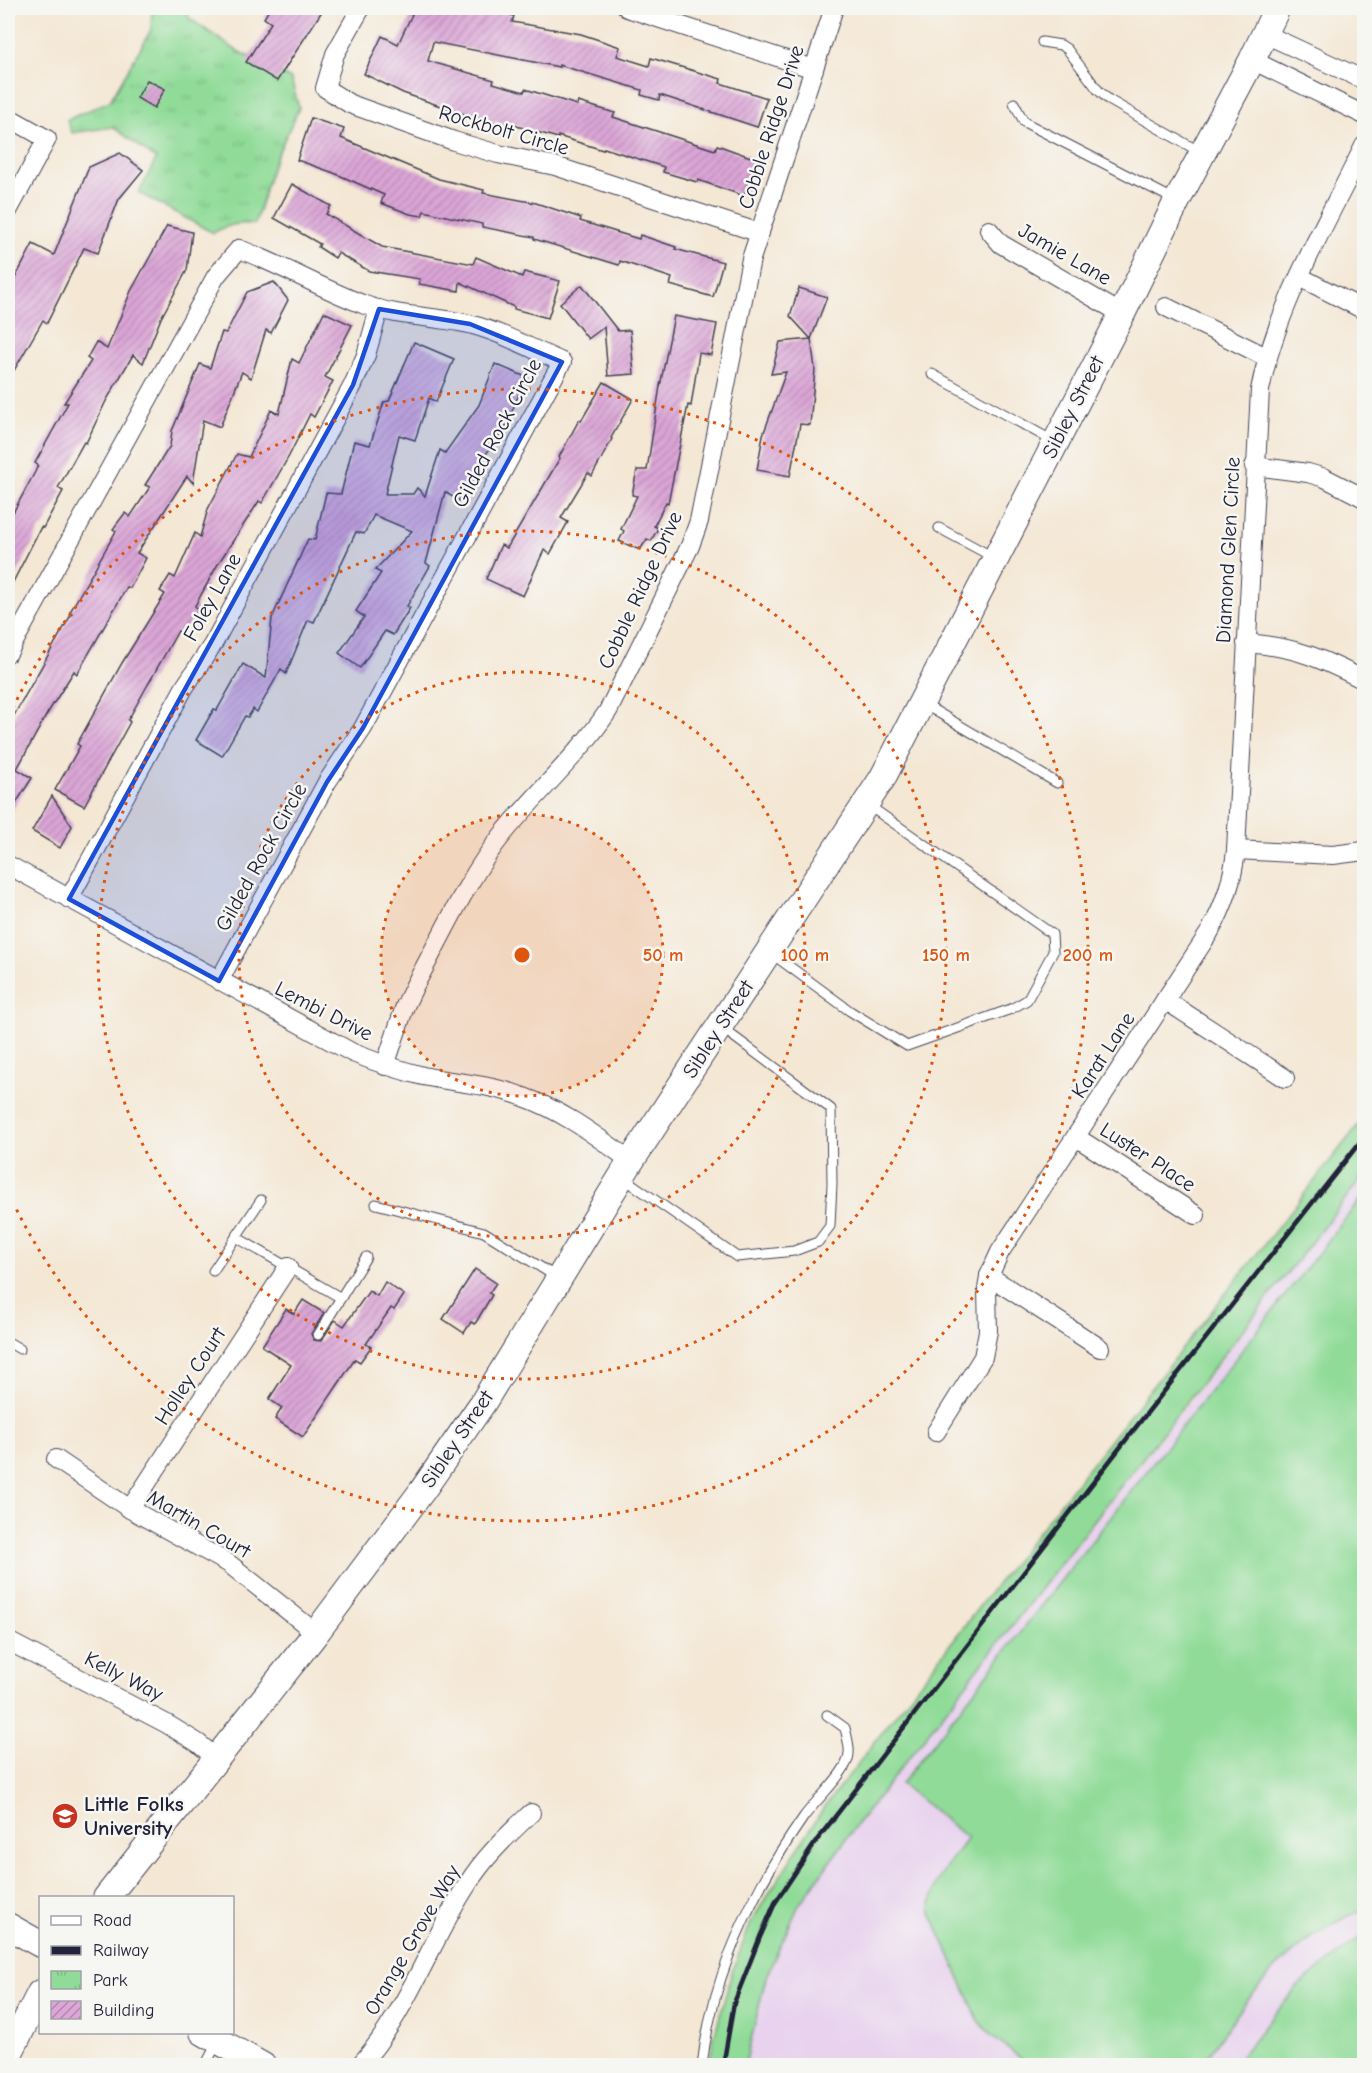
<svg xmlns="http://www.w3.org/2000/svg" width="1372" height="2073" viewBox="0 0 1372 2073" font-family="'Comic Neue',sans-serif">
<defs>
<pattern id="park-tufts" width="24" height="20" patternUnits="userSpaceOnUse" patternTransform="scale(1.5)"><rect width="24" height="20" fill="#8fdb97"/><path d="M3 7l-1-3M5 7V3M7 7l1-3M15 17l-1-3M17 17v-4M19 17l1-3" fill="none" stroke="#7bbc83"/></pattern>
<pattern id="building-hatch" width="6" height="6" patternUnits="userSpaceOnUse" patternTransform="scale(1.5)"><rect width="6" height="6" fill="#dca6d7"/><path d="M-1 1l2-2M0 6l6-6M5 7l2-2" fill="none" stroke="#b287b0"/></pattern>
</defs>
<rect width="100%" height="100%" fill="#f6f6f2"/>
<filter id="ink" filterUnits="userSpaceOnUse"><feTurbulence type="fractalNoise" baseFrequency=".0167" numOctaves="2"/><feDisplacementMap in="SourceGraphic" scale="12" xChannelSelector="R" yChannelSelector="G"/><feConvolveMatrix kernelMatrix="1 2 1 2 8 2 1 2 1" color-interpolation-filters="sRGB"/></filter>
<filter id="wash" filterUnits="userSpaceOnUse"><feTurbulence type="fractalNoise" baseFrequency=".008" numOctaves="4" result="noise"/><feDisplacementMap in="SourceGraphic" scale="24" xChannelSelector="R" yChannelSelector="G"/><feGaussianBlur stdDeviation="1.35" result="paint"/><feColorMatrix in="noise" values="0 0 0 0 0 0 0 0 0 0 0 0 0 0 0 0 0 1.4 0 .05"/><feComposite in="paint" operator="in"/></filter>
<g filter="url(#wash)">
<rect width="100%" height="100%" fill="#f4e7d4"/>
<path fill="#e8d2ee" d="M1364,1175V2065L745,2066L766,1977L799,1905L857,1824L1189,1402Z"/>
<g fill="#8fdb97" stroke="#587e69" stroke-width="1.5">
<path d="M1364,1118V1175L857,1824L799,1905L766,1977L745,2065H709L714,2037L732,1972L752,1920L823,1809L992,1590Z"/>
<path d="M1364,1195V1909C1284,1942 1249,1996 1202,2065H1030L991,2036L978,2019L931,1913C930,1881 951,1862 967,1838L901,1784Z"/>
<path d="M1364,1934V2065H1233L1298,1986Z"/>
</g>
<path fill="url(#park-tufts)" stroke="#587e69" stroke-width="1.5" d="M152,8H185L189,18L236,50L291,79L299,108L273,164L255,224C238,222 228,225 213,233L139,193L156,159L113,127L72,133L67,120L110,101L151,30Z"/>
<g id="blocks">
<g fill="url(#building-hatch)">
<path d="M270,8H324L277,81L246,62L271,23L264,18Z"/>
<path d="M415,8H488L514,16L512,22L581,34L620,47L617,56L649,66L651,58L721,79L720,83L767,98L757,127L660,95L659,100L641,95L642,90L559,65V67L433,42L428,61L494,80L493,83L524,92L525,89L577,105L578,102L615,113L613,117L715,150L717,145L756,159L744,196L698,180L697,182L663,172L664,167L604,148L603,150L558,136V138L506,123V125L469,116L403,93L364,74L382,36L398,44Z"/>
<path d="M147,80L165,89L154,108L137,98Z"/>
<path d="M311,118L344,129L341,138L439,179L484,190L483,193L536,203L581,218L580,221L639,239L640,235L676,247L675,249L723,262L713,297L670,285L672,278L620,261L619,265L534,239V237L482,227V224L424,211L422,216L410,214L381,203L384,195L334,173L297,160Z"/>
<path d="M120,153L143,170L119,199L98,253L84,248L47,323L43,320L8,381V292L33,244L54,255L89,167Z"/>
<path d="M292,184L331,206L326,214L382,247L473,264L476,257L522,277L524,272L560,281L548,318L514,309V307L460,282L459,291L419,284L420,279L369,271L338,253L335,258L318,247L320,244L274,218Z"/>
<path d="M167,226L192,232L187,270L161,318L143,363L133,355L106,401L86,443L84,442L58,488L63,491L43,528L41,527L8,592V522L35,472L38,465L35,463L68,403H64L91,361L87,358L96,342L107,349L131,291Z"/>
<path d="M274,282L288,300L271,333L266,330L251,378L242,372L220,427L203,420L193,483L187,476L137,553L146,558L130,588L127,587L77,674L74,671L47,714L17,769L32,778L8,816V726L72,613L70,612L116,531L113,529L125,513L130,517L150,487L145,485L170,446L172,431L200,364L210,368L222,332L226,333L247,292Z"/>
<path d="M582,285L618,331L630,330L634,374L608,376L604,327L588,339L560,303Z"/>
<path d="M799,288L827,297L811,339L790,316Z"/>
<path d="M324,312L352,325L325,377L333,381L314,417L310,414L289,456L262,503L259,501L218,564L195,606L198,610L183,634L178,631L128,720L130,722L84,806L55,790L80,746L77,744L122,663L165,594L160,591L170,575L175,578L195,533L200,537L208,509L237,454L249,457L271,410L279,414L292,359L299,363Z"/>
<path d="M674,316L717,324L711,355L699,353L691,406L688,405L668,503L666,502L654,526L658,528L651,541L647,539L640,550L619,541L624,531L621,529L637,496L632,495L637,470H647L660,386Z"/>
<path d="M811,339L815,369L810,425L800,424L790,476L757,470L763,435L786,372L771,374L780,342Z"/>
<path d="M414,342L454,359L436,402L429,398L415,440L399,435L385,494H413L417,488L425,496L440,450L445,453L479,405L495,364L526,377L506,426L474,471L476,473L459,501L445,492L426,563L430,566L407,606L410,608L393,635L385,631L360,668L339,653L364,617L356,611L381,573L375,570L412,531L374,515L364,534L356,532L314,622L308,620L286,674L281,669L257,712L253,709L248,717L245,716L222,756L196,740L214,709L217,710L243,664L266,678L272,618L308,539L315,540L326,493L341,494L354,441L370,445L384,402L389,401Z"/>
<path d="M604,382L633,399L611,438L612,439L592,476L588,473L561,518L568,522L550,554L544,550L523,596L486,579L501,545L507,548L560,458L559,457L579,420L581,421Z"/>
<path d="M52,796L72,826L60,848L32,831Z"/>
<path d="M475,1269L496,1283L489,1293L492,1295L475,1324L471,1322L464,1333L443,1319Z"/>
<path d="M385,1282L404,1295L394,1310L391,1308L366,1344L371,1347L360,1362L355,1359L303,1437L275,1419L282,1408L269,1399L291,1365L262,1346L286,1309L294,1314L303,1300L324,1313L311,1334L314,1340L321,1341L335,1320L344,1326L369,1291L377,1296Z"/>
</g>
</g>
</g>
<g filter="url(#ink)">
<use href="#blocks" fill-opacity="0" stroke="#424052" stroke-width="1.5"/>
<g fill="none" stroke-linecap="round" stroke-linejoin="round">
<defs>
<g id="lane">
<path d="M1042,42L1061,45L1067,49L1098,90L1109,100L1200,152"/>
<path d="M1014,103L1024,122L1175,200"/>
<path d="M932,374L1053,441"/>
<path d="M939,528L993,557"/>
<path d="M922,703L1057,783"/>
<path d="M771,953L850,1011L907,1046L1011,1009L1027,1000L1053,952L1052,934L868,805"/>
<path d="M622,1177L737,1257L794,1251L818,1242L830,1226L832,1184L831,1109L722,1028"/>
<path d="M376,1204L484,1232L558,1278"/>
<path d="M236,1237L341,1298"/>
<path d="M213,1271L261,1200"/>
<path d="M318,1335L366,1257"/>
<path d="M8,1342L20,1349"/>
<path d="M205,2066L218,2041"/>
<path d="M702,2066C712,1976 752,1891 803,1818C814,1802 839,1780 846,1764C852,1753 848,1741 845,1728L827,1715"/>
</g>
<g id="street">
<path d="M361,8L335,54L325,88L350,104L454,141L498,154L555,166L760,233"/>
<path d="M627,8L814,69"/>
<path d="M1265,34L1364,80"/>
<path d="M1252,60L1364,115"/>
<path d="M8,117L47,139L8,211"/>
<path d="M989,230L1001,244L1122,314"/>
<path d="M1300,277L1364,310"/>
<path d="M1166,307L1266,357"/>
<path d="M1254,466L1308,473L1325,478L1364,498"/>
<path d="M1246,643C1297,647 1320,658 1364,680"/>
<path d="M8,653L216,276L239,249C282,265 322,289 365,305C398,317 434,316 469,324C501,332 532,349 562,362L363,728L327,782L219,981"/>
<path d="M1236,850L1333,855L1364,851"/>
<path d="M8,865L353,1053C376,1062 399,1070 423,1076C456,1083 489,1084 521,1096C562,1110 596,1136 631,1161"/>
<path d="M69,899L184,688L213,644L353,385L366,355L379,309"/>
<path d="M1165,1000L1285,1078"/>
<path d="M385,1066L405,1006L415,985C442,936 468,877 503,834C537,792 578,756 608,711L690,546L699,521L751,259L834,8"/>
<path d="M1076,1137L1196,1215"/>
<path d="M989,1276L1100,1348"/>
<path d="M936,1432L983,1357L988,1331L987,1290L989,1276L1000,1252L1209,933C1224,907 1233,881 1236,850L1260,390C1277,304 1326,225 1364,146"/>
<path d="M56,1459L130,1509L228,1563L316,1633"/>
<path d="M130,1509L288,1267"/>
<path d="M8,1641L167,1724L198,1743L216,1758"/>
<path d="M359,2066C407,2014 429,1943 467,1885C484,1857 508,1835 531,1813"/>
</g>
<g id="secondary">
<path d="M106,1898L316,1633L422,1491L484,1401L631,1161L882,779L1122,314L1177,201L1252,60L1277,8"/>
<path d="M8,1926L40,1944"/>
<path d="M203,2032L263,2066"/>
<path d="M8,2056L40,1993"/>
</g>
</defs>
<use href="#lane" stroke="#424052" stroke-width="11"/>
<use href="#street" stroke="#424052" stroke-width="20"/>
<use href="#secondary" stroke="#424052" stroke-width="28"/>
<use href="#lane" stroke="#fff" stroke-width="9"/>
<use href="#street" stroke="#fff" stroke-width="18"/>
<use href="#secondary" stroke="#fff" stroke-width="26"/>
<path stroke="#22223b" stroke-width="4.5" d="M723,2066L734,2003L760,1937L775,1903L817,1840L1129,1436L1364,1137"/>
</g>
</g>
<path fill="#1d4ed8" fill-opacity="0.2" stroke="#1d4ed8" stroke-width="4.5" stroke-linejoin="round" d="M379,309L470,324L562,362L363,728L327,782L219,981L69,899L353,385Z"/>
<circle cx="522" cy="955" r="141" fill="#de560e" fill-opacity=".12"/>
<g fill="none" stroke="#de560e" stroke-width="3" stroke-dasharray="3 6">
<circle cx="522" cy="955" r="141"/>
<circle cx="522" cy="955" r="283"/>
<circle cx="522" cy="955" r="424"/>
<path d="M9 716A566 566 0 1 1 9 1194"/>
</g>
<defs>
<symbol id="school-disc" viewBox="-11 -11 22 22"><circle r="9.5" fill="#c8321e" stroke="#f6f6f2"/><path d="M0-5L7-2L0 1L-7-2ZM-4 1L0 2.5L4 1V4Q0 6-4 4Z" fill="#fff"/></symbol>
</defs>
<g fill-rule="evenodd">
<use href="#school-disc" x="50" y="1801" width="30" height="30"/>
</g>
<g text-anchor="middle" stroke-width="5" stroke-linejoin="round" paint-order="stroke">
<g font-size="21" fill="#22223b" stroke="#f6f6f2">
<text transform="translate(771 127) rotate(-72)" y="7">Cobble Ridge Drive</text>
<text transform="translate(504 130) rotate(16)" y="7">Rockbolt Circle</text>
<text transform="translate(1065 254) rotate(30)" y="7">Jamie Lane</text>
<text transform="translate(1073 407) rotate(-63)" y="7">Sibley Street</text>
<text transform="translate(497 433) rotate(-62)" y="7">Gilded Rock Circle</text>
<text transform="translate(1228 550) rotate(-87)" y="7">Diamond Glen Circle</text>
<text transform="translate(640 590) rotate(-65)" y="7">Cobble Ridge Drive</text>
<text transform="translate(212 597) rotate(-61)" y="7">Foley Lane</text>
<text transform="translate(261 857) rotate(-61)" y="7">Gilded Rock Circle</text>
<text transform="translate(324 1011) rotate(27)" y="7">Lembi Drive</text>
<text transform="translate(718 1029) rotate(-57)" y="7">Sibley Street</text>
<text transform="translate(1103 1055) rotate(-57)" y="7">Karat Lane</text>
<text transform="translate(1148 1157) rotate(33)" y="7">Luster Place</text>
<text transform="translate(190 1376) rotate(-57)" y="7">Holley Court</text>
<text transform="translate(457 1439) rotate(-56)" y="7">Sibley Street</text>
<text transform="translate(199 1524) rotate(30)" y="7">Martin Court</text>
<text transform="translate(124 1676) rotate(27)" y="7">Kelly Way</text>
<text transform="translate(412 1940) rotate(-60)" y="7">Orange Grove Way</text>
</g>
<g font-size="21" font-weight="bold" fill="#22223b" stroke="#f6f6f2" text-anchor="start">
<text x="84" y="1811">Little Folks<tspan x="84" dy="24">University</tspan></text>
</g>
</g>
<circle cx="522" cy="955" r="9" fill="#de560e" stroke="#f6f6f2" stroke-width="3"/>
<g font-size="18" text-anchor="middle" font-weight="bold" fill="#de560e" stroke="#f6f6f2" stroke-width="5" stroke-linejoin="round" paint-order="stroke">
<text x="663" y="961">50 m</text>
<text x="805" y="961">100 m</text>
<text x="946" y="961">150 m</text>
<text x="1088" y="961">200 m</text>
</g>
<rect width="1372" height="2073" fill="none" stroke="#f6f6f2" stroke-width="30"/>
<rect x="39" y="1896" width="195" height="138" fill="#f6f6f2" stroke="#a1a1a9" stroke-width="1.5"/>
<rect x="51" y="1916" width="30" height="9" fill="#ffffff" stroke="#a1a1a9" stroke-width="1.5"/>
<text x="93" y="1926" font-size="18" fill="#22223b">Road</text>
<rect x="51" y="1946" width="30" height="9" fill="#22223b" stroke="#a1a1a9" stroke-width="1.5"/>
<text x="93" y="1956" font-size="18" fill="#22223b">Railway</text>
<rect x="51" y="1971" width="30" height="18" fill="url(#park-tufts)" stroke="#a1a1a9" stroke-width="1.5"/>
<text x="93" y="1986" font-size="18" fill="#22223b">Park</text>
<rect x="51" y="2001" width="30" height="18" fill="url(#building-hatch)" stroke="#a1a1a9" stroke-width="1.5"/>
<text x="93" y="2016" font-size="18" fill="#22223b">Building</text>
</svg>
